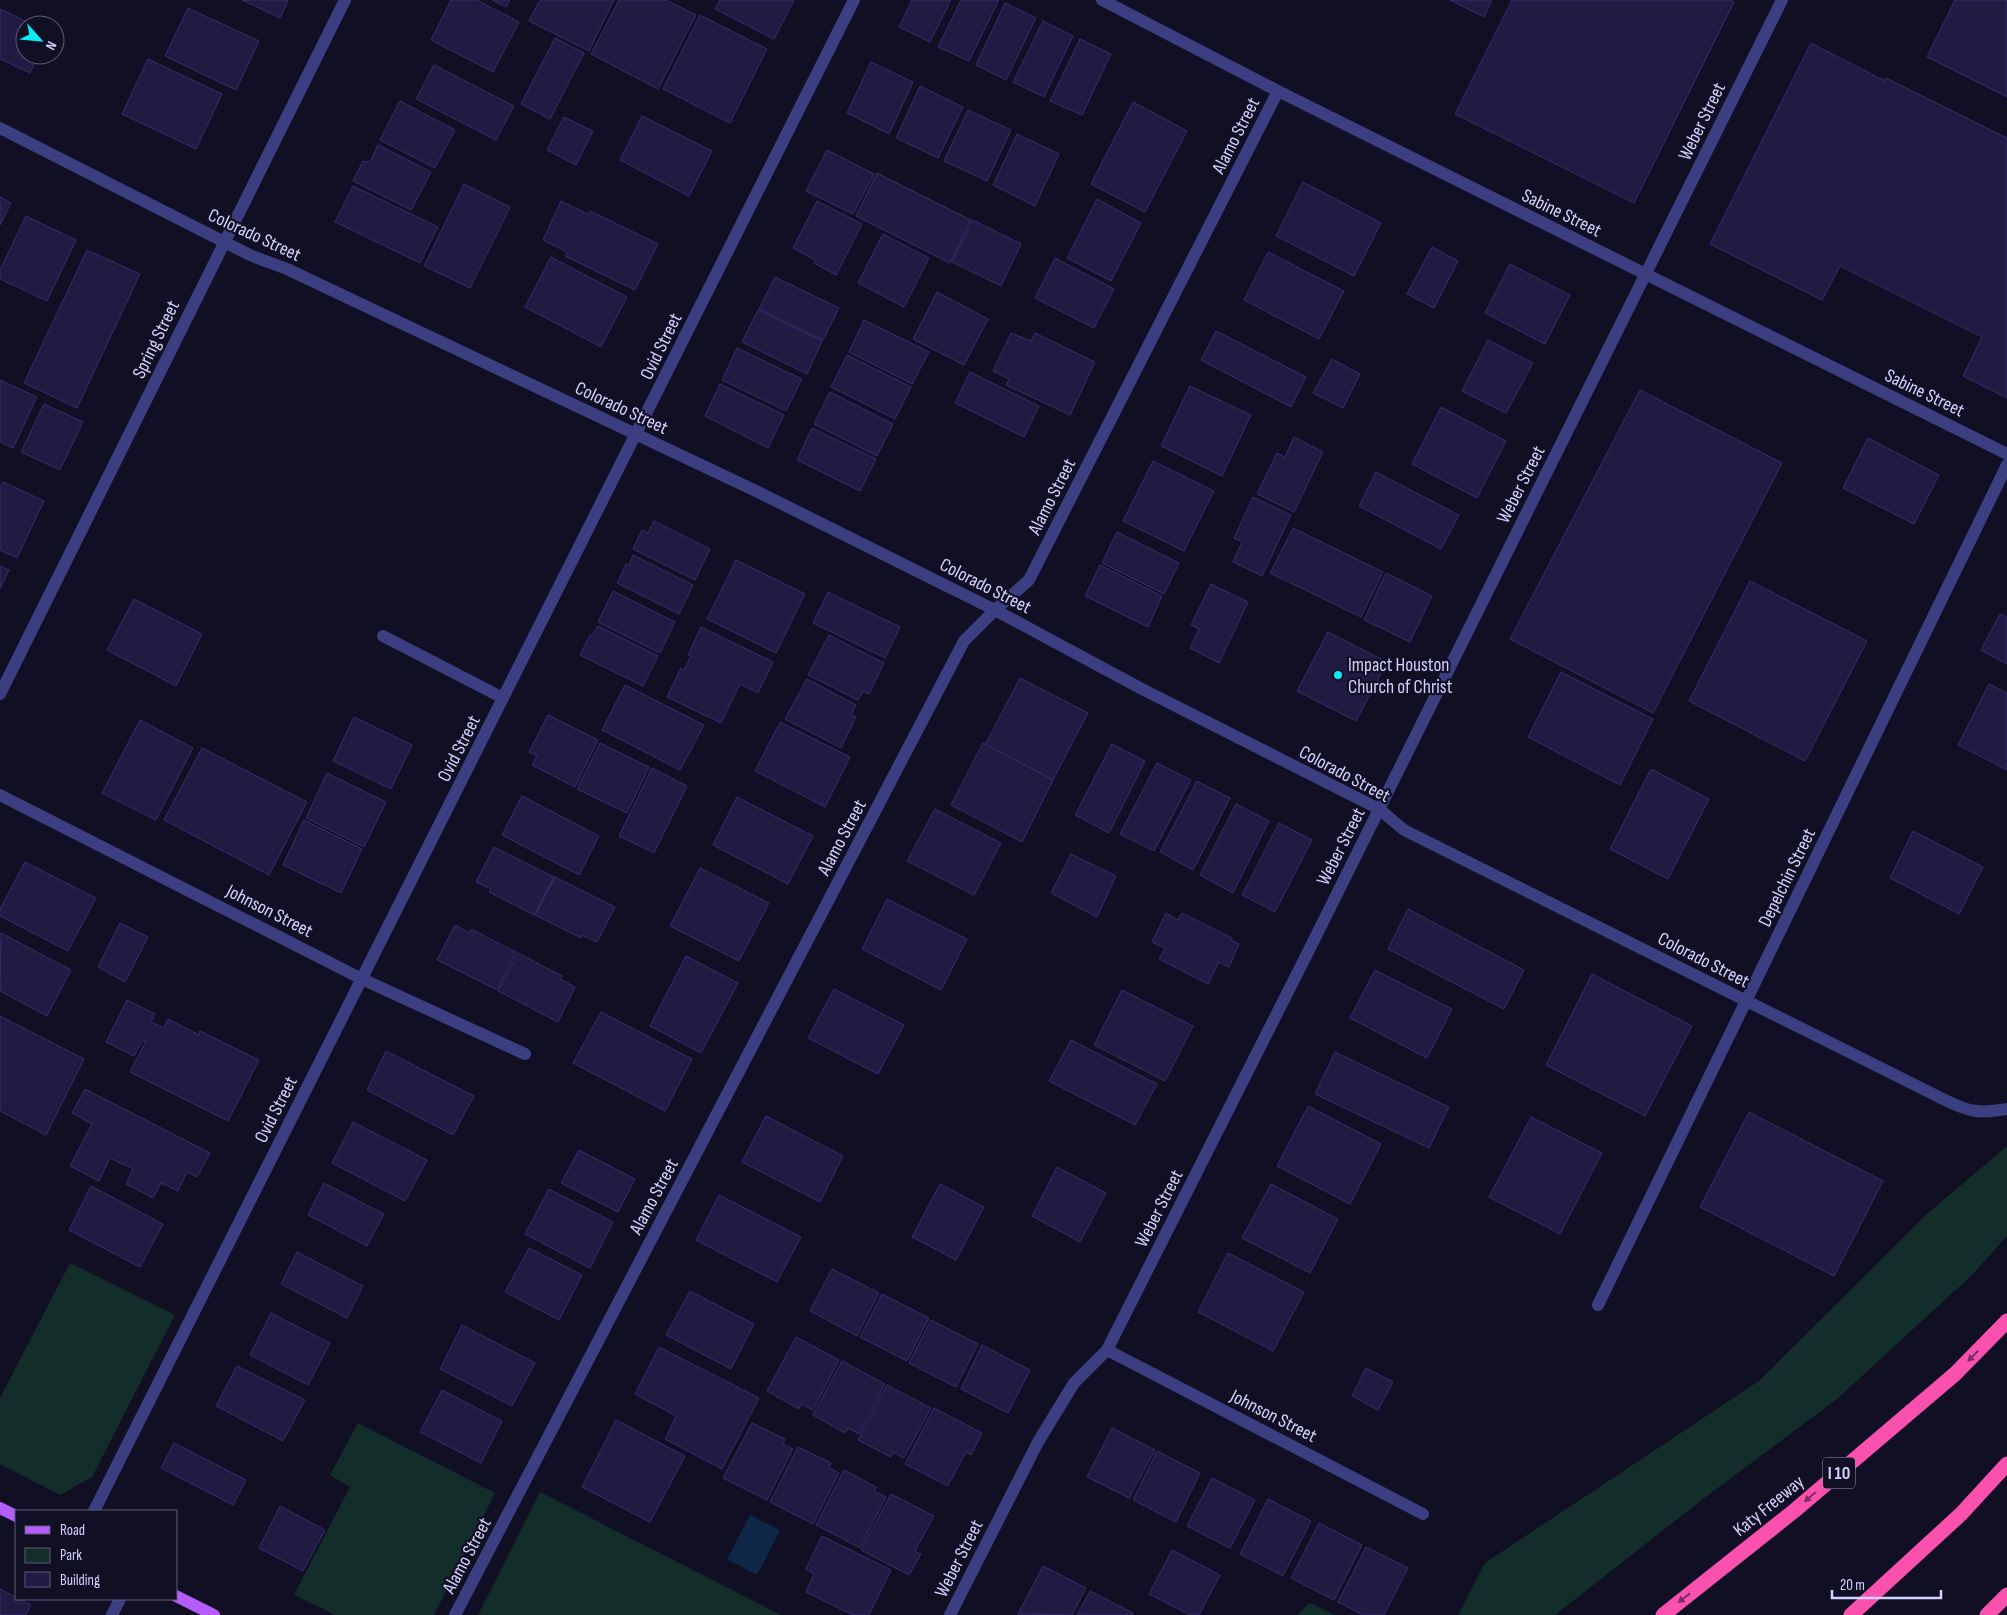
<svg xmlns="http://www.w3.org/2000/svg" width="2007" height="1615" viewBox="0 0 2007 1615" font-family="'Sofia Sans Condensed',sans-serif">
<rect width="100%" height="100%" fill="#110f23"/>
<g fill="#122d2a">
<path d="M2007,1146V1236L1972,1275L1837,1399L1703,1499L1555,1615H1458L1485,1563L1759,1381L1927,1214Z"/>
<path d="M70,1263L175,1315L92,1477L60,1495L0,1464V1398Z"/>
<path d="M358,1423L495,1493L434,1615H335L294,1595L350,1487L330,1475Z"/>
<path d="M540,1492L781,1615H478Z"/>
<path d="M1310,1603L1335,1615H1297Z"/>
</g>
<path fill="#0f2847" d="M750,1515L780,1530L757,1575L727,1559Z"/>
<g fill="#211b44" stroke="#362e6f">
<path d="M242,0H288L280,18Z"/>
<path d="M451,0H477L519,22L493,72L431,40Z"/>
<path d="M492,0H510L506,7Z"/>
<path d="M540,0H614L589,51L529,21Z"/>
<path d="M619,0H666L696,15L658,89L591,54Z"/>
<path d="M720,0H794L774,39L715,9Z"/>
<path d="M912,0H951L930,42L899,27Z"/>
<path d="M961,0H999L969,61L938,47Z"/>
<path d="M1450,0H1492L1484,17Z"/>
<path d="M1512,0H1731L1734,2L1634,203L1455,114Z"/>
<path d="M1955,0H2007V97L1927,57Z"/>
<path d="M1005,3L1036,18L1006,80L976,65Z"/>
<path d="M188,8L259,41L236,90L165,56Z"/>
<path d="M0,9L34,25H25V55H38L30,73L0,59Z"/>
<path d="M700,15L767,49L730,123L663,89Z"/>
<path d="M1043,21L1073,36L1044,97L1013,82Z"/>
<path d="M555,38L584,53L550,119L521,104Z"/>
<path d="M1080,39L1111,54L1082,115L1050,101Z"/>
<path d="M1811,43L1885,81L1886,78L2007,138V398L1963,376L1982,337L1840,266L1822,300L1710,244Z"/>
<path d="M148,59L222,94L196,149L122,114Z"/>
<path d="M871,62L913,82L889,134L847,113Z"/>
<path d="M434,65L514,106L496,140L416,99Z"/>
<path d="M920,86L963,107L938,158L896,138Z"/>
<path d="M400,101L455,130L435,168L380,140Z"/>
<path d="M1133,102L1187,131L1145,212L1091,184Z"/>
<path d="M968,110L1011,130L987,181L944,161Z"/>
<path d="M642,116L712,151L689,196L620,160Z"/>
<path d="M564,117L593,131L576,165L547,150Z"/>
<path d="M1017,134L1059,154L1035,206L993,185Z"/>
<path d="M378,145L431,172L411,210L353,181L363,161L370,162Z"/>
<path d="M827,150L874,174L853,214L806,191Z"/>
<path d="M877,173L971,220L950,263L856,216Z"/>
<path d="M1303,182L1381,223L1354,276L1276,236Z"/>
<path d="M464,184L510,207L470,288L424,266Z"/>
<path d="M353,186L438,227L420,263L335,222Z"/>
<path d="M0,197L11,203L0,225Z"/>
<path d="M1097,199L1141,223L1111,281L1067,258Z"/>
<path d="M561,201L588,214L590,211L658,244L635,290L565,256L567,252L543,240Z"/>
<path d="M817,201L862,224L836,275L814,263L815,260L793,248Z"/>
<path d="M26,216L76,240L47,301L0,279V270Z"/>
<path d="M973,220L1021,244L1001,286L952,262Z"/>
<path d="M883,234L929,258L904,307L858,283Z"/>
<path d="M1432,247L1458,261L1434,308L1407,294Z"/>
<path d="M87,250L140,274L77,408L24,383Z"/>
<path d="M1268,252L1344,291L1319,339L1244,300Z"/>
<path d="M551,257L627,297L601,347L525,307Z"/>
<path d="M1055,258L1114,289L1094,328L1035,298Z"/>
<path d="M1510,264L1570,295L1545,344L1485,313Z"/>
<path d="M775,277L839,308L823,340L759,309Z"/>
<path d="M937,292L988,319L964,365L913,339Z"/>
<path d="M758,310L822,341L807,374L742,342Z"/>
<path d="M864,320L929,352L912,384L849,352Z"/>
<path d="M1216,331L1306,377L1291,407L1201,360Z"/>
<path d="M1011,333L1031,341L1035,333L1095,362L1070,415L1006,385L1009,379L993,371Z"/>
<path d="M1488,340L1533,363L1506,413L1462,391Z"/>
<path d="M737,348L802,379L786,411L722,380Z"/>
<path d="M847,355L911,387L895,419L831,387Z"/>
<path d="M1332,359L1360,374L1343,408L1313,393Z"/>
<path d="M970,372L1039,406L1024,437L955,403Z"/>
<path d="M0,380L37,397L13,448L0,442Z"/>
<path d="M720,384L784,415L768,448L705,416Z"/>
<path d="M1190,386L1251,415L1222,476L1161,446Z"/>
<path d="M1640,390L1782,463L1653,713L1510,639Z"/>
<path d="M830,392L893,424L877,456L814,424Z"/>
<path d="M44,404L83,422L60,470L21,452Z"/>
<path d="M1441,407L1506,441L1477,498L1412,464Z"/>
<path d="M812,428L876,459L860,491L797,460Z"/>
<path d="M1294,437L1323,452L1294,512L1257,494L1277,453L1285,457Z"/>
<path d="M1868,438L1939,475L1914,524L1843,488Z"/>
<path d="M1153,461L1214,491L1184,551L1123,521Z"/>
<path d="M1376,472L1459,515L1441,549L1359,506Z"/>
<path d="M3,482L44,501L17,558L0,550V488Z"/>
<path d="M1253,497L1291,515L1262,576L1233,562L1242,542L1234,538Z"/>
<path d="M654,521L710,549L695,580L633,549L642,530L648,533Z"/>
<path d="M1293,528L1383,572L1361,617L1270,573Z"/>
<path d="M1117,532L1179,563L1164,594L1102,563Z"/>
<path d="M633,555L693,585L679,614L617,583L626,564L629,565Z"/>
<path d="M736,560L805,594L776,653L707,619Z"/>
<path d="M1100,565L1162,596L1148,627L1085,596Z"/>
<path d="M0,566L9,570L0,589Z"/>
<path d="M1386,573L1432,596L1410,642L1364,620Z"/>
<path d="M1750,581L1867,641L1805,761L1689,701Z"/>
<path d="M1211,584L1248,602L1219,663L1190,648L1199,629L1191,625Z"/>
<path d="M613,591L675,622L660,653L598,622Z"/>
<path d="M828,592L900,627L885,658L813,623Z"/>
<path d="M134,599L202,634L176,686L107,650Z"/>
<path d="M2000,614L2007,617V664L1981,650Z"/>
<path d="M598,626L658,656L643,686L580,655L590,635L592,636Z"/>
<path d="M701,627L773,662L758,693L740,684L721,723L667,697L681,668L684,670L691,656L688,655Z"/>
<path d="M1328,632L1387,662L1356,721L1297,691Z"/>
<path d="M829,635L884,663L869,694L863,691L858,700L808,675Z"/>
<path d="M1561,672L1653,719L1620,785L1528,737Z"/>
<path d="M1020,678L1088,713L1053,780L985,745Z"/>
<path d="M807,679L856,705L851,715L856,717L841,748L785,719Z"/>
<path d="M1989,684L2007,693V770L1958,745Z"/>
<path d="M625,685L704,725L680,770L602,730Z"/>
<path d="M548,715L598,740L575,787L532,765L537,756L529,752Z"/>
<path d="M354,717L412,745L391,789L333,761Z"/>
<path d="M140,720L193,748L156,820L102,793Z"/>
<path d="M780,722L850,757L825,807L755,771Z"/>
<path d="M600,743L649,767L627,813L577,789Z"/>
<path d="M983,743L1053,780L1022,842L951,805Z"/>
<path d="M1112,744L1145,761L1109,833L1075,815Z"/>
<path d="M202,748L307,802L269,875L164,820Z"/>
<path d="M1157,763L1191,780L1154,851L1120,834Z"/>
<path d="M652,768L687,786L654,853L619,836Z"/>
<path d="M1651,769L1709,799L1668,879L1610,849Z"/>
<path d="M327,773L386,802L364,847L306,818Z"/>
<path d="M1197,781L1230,798L1193,870L1160,852Z"/>
<path d="M522,796L599,836L579,875L502,835Z"/>
<path d="M737,797L813,836L788,884L713,845Z"/>
<path d="M1236,804L1269,821L1233,893L1200,875Z"/>
<path d="M935,809L1001,843L974,895L907,861Z"/>
<path d="M304,820L362,849L341,893L283,865Z"/>
<path d="M1279,823L1312,840L1275,912L1242,895Z"/>
<path d="M1913,831L1983,867L1959,914L1890,878Z"/>
<path d="M494,847L554,877L534,915L489,892L491,889L476,882Z"/>
<path d="M1071,854L1116,876L1097,917L1051,893Z"/>
<path d="M25,862L96,898L68,951L0,916V909Z"/>
<path d="M700,868L769,903L739,961L670,926Z"/>
<path d="M555,877L615,907L597,942L582,935L581,938L535,915Z"/>
<path d="M887,899L967,939L941,990L862,949Z"/>
<path d="M1408,909L1524,970L1504,1009L1388,949Z"/>
<path d="M1166,913L1178,920L1182,913L1232,938L1231,940L1239,944L1229,967L1219,962L1208,984L1159,959L1165,948L1152,942Z"/>
<path d="M120,923L148,937L125,982L98,967Z"/>
<path d="M455,925L470,933L471,929L516,952L497,990L437,960Z"/>
<path d="M1,933L71,970L47,1016L0,991Z"/>
<path d="M518,953L562,976L560,979L575,987L558,1022L498,991Z"/>
<path d="M686,956L738,983L701,1053L650,1026Z"/>
<path d="M1375,970L1452,1009L1427,1058L1350,1018Z"/>
<path d="M1592,974L1692,1026L1645,1116L1546,1065Z"/>
<path d="M834,989L904,1025L878,1074L808,1038Z"/>
<path d="M1122,990L1193,1026L1165,1081L1094,1045Z"/>
<path d="M127,1000L155,1014L151,1022L164,1028L168,1019L199,1035L200,1031L259,1060L228,1121L130,1072L146,1041L143,1040L134,1056L106,1042Z"/>
<path d="M601,1012L692,1059L665,1111L573,1063Z"/>
<path d="M0,1016L84,1059L46,1135L0,1111Z"/>
<path d="M1071,1040L1157,1084L1135,1125L1049,1081Z"/>
<path d="M386,1051L474,1096L453,1135L367,1090Z"/>
<path d="M1335,1052L1449,1107L1429,1148L1315,1094Z"/>
<path d="M85,1089L210,1153L197,1177L187,1172L178,1191L161,1183L153,1198L126,1184L133,1169L110,1158L99,1181L70,1166L92,1124L72,1113Z"/>
<path d="M1308,1106L1381,1144L1350,1204L1277,1166Z"/>
<path d="M1749,1112L1883,1181L1834,1276L1700,1207Z"/>
<path d="M766,1116L843,1156L820,1202L742,1162Z"/>
<path d="M1531,1117L1602,1153L1560,1234L1489,1197Z"/>
<path d="M353,1122L427,1160L405,1201L332,1163Z"/>
<path d="M579,1150L635,1179L618,1212L561,1183Z"/>
<path d="M1057,1167L1106,1193L1080,1242L1032,1216Z"/>
<path d="M324,1183L384,1214L367,1246L308,1215Z"/>
<path d="M940,1184L984,1207L956,1260L912,1237Z"/>
<path d="M1271,1184L1338,1219L1310,1273L1242,1238Z"/>
<path d="M91,1186L163,1224L140,1267L69,1230Z"/>
<path d="M549,1189L613,1222L590,1268L525,1234Z"/>
<path d="M719,1195L801,1237L777,1282L696,1240Z"/>
<path d="M529,1248L582,1275L559,1320L505,1292Z"/>
<path d="M297,1252L363,1286L347,1318L281,1284Z"/>
<path d="M1228,1253L1304,1292L1273,1351L1198,1312Z"/>
<path d="M832,1269L879,1293L857,1336L810,1311Z"/>
<path d="M690,1291L754,1324L731,1369L666,1335Z"/>
<path d="M882,1294L929,1318L907,1361L860,1337Z"/>
<path d="M271,1313L330,1343L308,1385L250,1355Z"/>
<path d="M931,1320L978,1344L956,1387L909,1363Z"/>
<path d="M462,1325L535,1363L512,1406L440,1369Z"/>
<path d="M796,1337L839,1360L813,1410L801,1404L799,1409L767,1391Z"/>
<path d="M982,1345L1030,1370L1008,1413L961,1389Z"/>
<path d="M659,1347L759,1398L722,1469L665,1439L676,1416L635,1394Z"/>
<path d="M842,1361L885,1384L859,1434L848,1428L845,1433L813,1415Z"/>
<path d="M237,1366L305,1400L283,1441L216,1406Z"/>
<path d="M1366,1368L1393,1382L1378,1410L1352,1396Z"/>
<path d="M887,1385L931,1408L904,1458L893,1452L891,1457L858,1440Z"/>
<path d="M442,1390L502,1421L481,1463L420,1432Z"/>
<path d="M934,1408L982,1433L971,1455L966,1452L948,1486L905,1464Z"/>
<path d="M616,1420L685,1456L650,1522L582,1487Z"/>
<path d="M752,1423L785,1439L783,1444L793,1449L767,1500L723,1478Z"/>
<path d="M1112,1428L1155,1450L1129,1498L1087,1477Z"/>
<path d="M174,1443L246,1480L233,1505L161,1468Z"/>
<path d="M798,1447L831,1463L829,1468L839,1473L813,1524L770,1502Z"/>
<path d="M1157,1451L1200,1473L1176,1522L1133,1500Z"/>
<path d="M844,1470L876,1487L874,1491L886,1497L860,1548L816,1525Z"/>
<path d="M1212,1478L1255,1500L1230,1548L1187,1526Z"/>
<path d="M891,1494L934,1516L915,1551L921,1554L909,1575L861,1550Z"/>
<path d="M1268,1499L1311,1521L1283,1576L1240,1554Z"/>
<path d="M280,1506L325,1530L303,1571L259,1548Z"/>
<path d="M1319,1523L1362,1545L1334,1600L1291,1578Z"/>
<path d="M822,1536L891,1570L869,1615H853L806,1592L814,1574L806,1569Z"/>
<path d="M1366,1547L1408,1568L1384,1615H1363L1338,1602Z"/>
<path d="M1172,1550L1220,1575L1199,1615H1190L1149,1594Z"/>
<path d="M1043,1566L1086,1588L1072,1615L1018,1614Z"/>
<path d="M0,1589L31,1605L26,1615H0Z"/>
<path d="M1090,1591L1133,1613L1132,1615H1077Z"/>
</g>
<g fill="none" stroke-linecap="round" stroke-linejoin="round">
<g stroke="#3b3e81" stroke-width="12">
<path d="M1102,0L1278,91L2007,454"/>
<path d="M0,128L252,256L287,269L756,491L995,610L1140,688L1379,809L1404,830L1943,1099C1969,1112 1978,1114 2007,1109"/>
<path d="M383,636L503,698"/>
<path d="M0,694L345,0"/>
<path d="M0,795L362,979L525,1054"/>
<path d="M1598,1305L2007,465"/>
<path d="M1107,1350L1423,1514"/>
<path d="M94,1511L854,0"/>
<path d="M112,1615L120,1599"/>
<path d="M455,1615L964,641L995,610L1029,580L1278,91"/>
<path d="M950,1615L1038,1442L1074,1383L1107,1350L1310,948L1782,0"/>
</g>
<g stroke="#b45dfa" stroke-width="12">
<path d="M0,1508L16,1516"/>
<path d="M176,1596L214,1615"/>
</g>
<g stroke="#fa51ae" stroke-width="15">
<path d="M1663,1615L1794,1511L1955,1374L2007,1321"/>
<path d="M1851,1615L1961,1514L2007,1464"/>
<path d="M1987,1615L2007,1595"/>
</g>
</g>
<defs><path id="oneway-solid" d="M-6-.8H1V-3.2L6.5 0L1 3.2V.8H-6Z" transform="scale(1.25)"/></defs>
<g fill="#7a2d62">
<use href="#oneway-solid" transform="translate(1973 1356) rotate(135)"/>
<use href="#oneway-solid" transform="translate(1810 1497) rotate(140)"/>
<use href="#oneway-solid" transform="translate(1684 1598) rotate(142)"/>
</g>
<circle fill="#08eef4" stroke="#110f23" stroke-width="2" cx="1338" cy="675" r="5"/>
<g text-anchor="middle" stroke-width="4.5" stroke-linejoin="round" paint-order="stroke">
<rect fill="#110f23" stroke="#9a98bc" stroke-width="1" x="1823" y="1457.5" width="32" height="31" rx="4"/>
<g font-size="18" font-weight="bold" fill="#d4d2fe">
<text x="1839" y="1479">I 10</text>
</g>
<g font-size="19" fill="#d4d2fe" stroke="#110f23">
<text transform="translate(1701 121) rotate(-64)" y="7">Weber Street</text>
<text transform="translate(1235 135) rotate(-63)" y="7">Alamo Street</text>
<text transform="translate(1562 212) rotate(26)" y="7">Sabine Street</text>
<text transform="translate(255 234) rotate(25)" y="7">Colorado Street</text>
<text transform="translate(155 339) rotate(-64)" y="7">Spring Street</text>
<text transform="translate(660 346) rotate(-64)" y="7">Ovid Street</text>
<text transform="translate(1925 392) rotate(26)" y="7">Sabine Street</text>
<text transform="translate(622 407) rotate(25)" y="7">Colorado Street</text>
<text transform="translate(1520 484) rotate(-63)" y="7">Weber Street</text>
<text transform="translate(1051 496) rotate(-63)" y="7">Alamo Street</text>
<text transform="translate(986 585) rotate(27)" y="7">Colorado Street</text>
<text transform="translate(458 748) rotate(-63)" y="7">Ovid Street</text>
<text transform="translate(1345 773) rotate(28)" y="7">Colorado Street</text>
<text transform="translate(841 837) rotate(-62)" y="7">Alamo Street</text>
<text transform="translate(1340 846) rotate(-63)" y="7">Weber Street</text>
<text transform="translate(1786 877) rotate(-64)" y="7">Depelchin Street</text>
<text transform="translate(270 910) rotate(27)" y="7">Johnson Street</text>
<text transform="translate(1704 959) rotate(27)" y="7">Colorado Street</text>
<text transform="translate(275 1109) rotate(-63)" y="7">Ovid Street</text>
<text transform="translate(653 1196) rotate(-62)" y="7">Alamo Street</text>
<text transform="translate(1158 1208) rotate(-63)" y="7">Weber Street</text>
<text transform="translate(1274 1415) rotate(27)" y="7">Johnson Street</text>
<text transform="translate(1768 1505) rotate(-39)" y="7">Katy Freeway</text>
<text transform="translate(466 1555) rotate(-62)" y="7">Alamo Street</text>
<text transform="translate(958 1558) rotate(-63)" y="7">Weber Street</text>
</g>
<g font-size="19" fill="#d4d2fe" stroke="#110f23" text-anchor="start">
<text x="1348" y="671">Impact Houston<tspan x="1348" dy="22">Church of Christ</tspan></text>
</g>
</g>
<rect x="15" y="1510" width="162" height="90" fill="#110f23" stroke="#5f5d7b"/>
<rect x="25" y="1526" width="25" height="8" fill="#b45dfa" stroke="#5f5d7b"/>
<text x="60" y="1535" font-size="15" fill="#d4d2fe">Road</text>
<rect x="25" y="1548" width="25" height="15" fill="#122d2a" stroke="#5f5d7b"/>
<text x="60" y="1560" font-size="15" fill="#d4d2fe">Park</text>
<rect x="25" y="1572" width="25" height="15" fill="#211b44" stroke="#5f5d7b"/>
<text x="60" y="1585" font-size="15" fill="#d4d2fe">Building</text>
<g transform="translate(40 40) rotate(117)"><circle r="24" fill="#110f23" stroke="#5f5d7b"/>
<path d="M0-4L9 19L0 12L-9 19Z" fill="#08eef4"/>
<text y="-8" font-size="14" font-weight="bold" text-anchor="middle" fill="#d4d2fe">N</text>
</g>
<path d="M1832 1590v8h109v-8" fill="none" stroke="#d4d2fe" stroke-width="2.5"/>
<text x="1840" y="1590" font-size="15" fill="#d4d2fe" stroke="#110f23" stroke-width="4" paint-order="stroke">20 m</text>
</svg>
